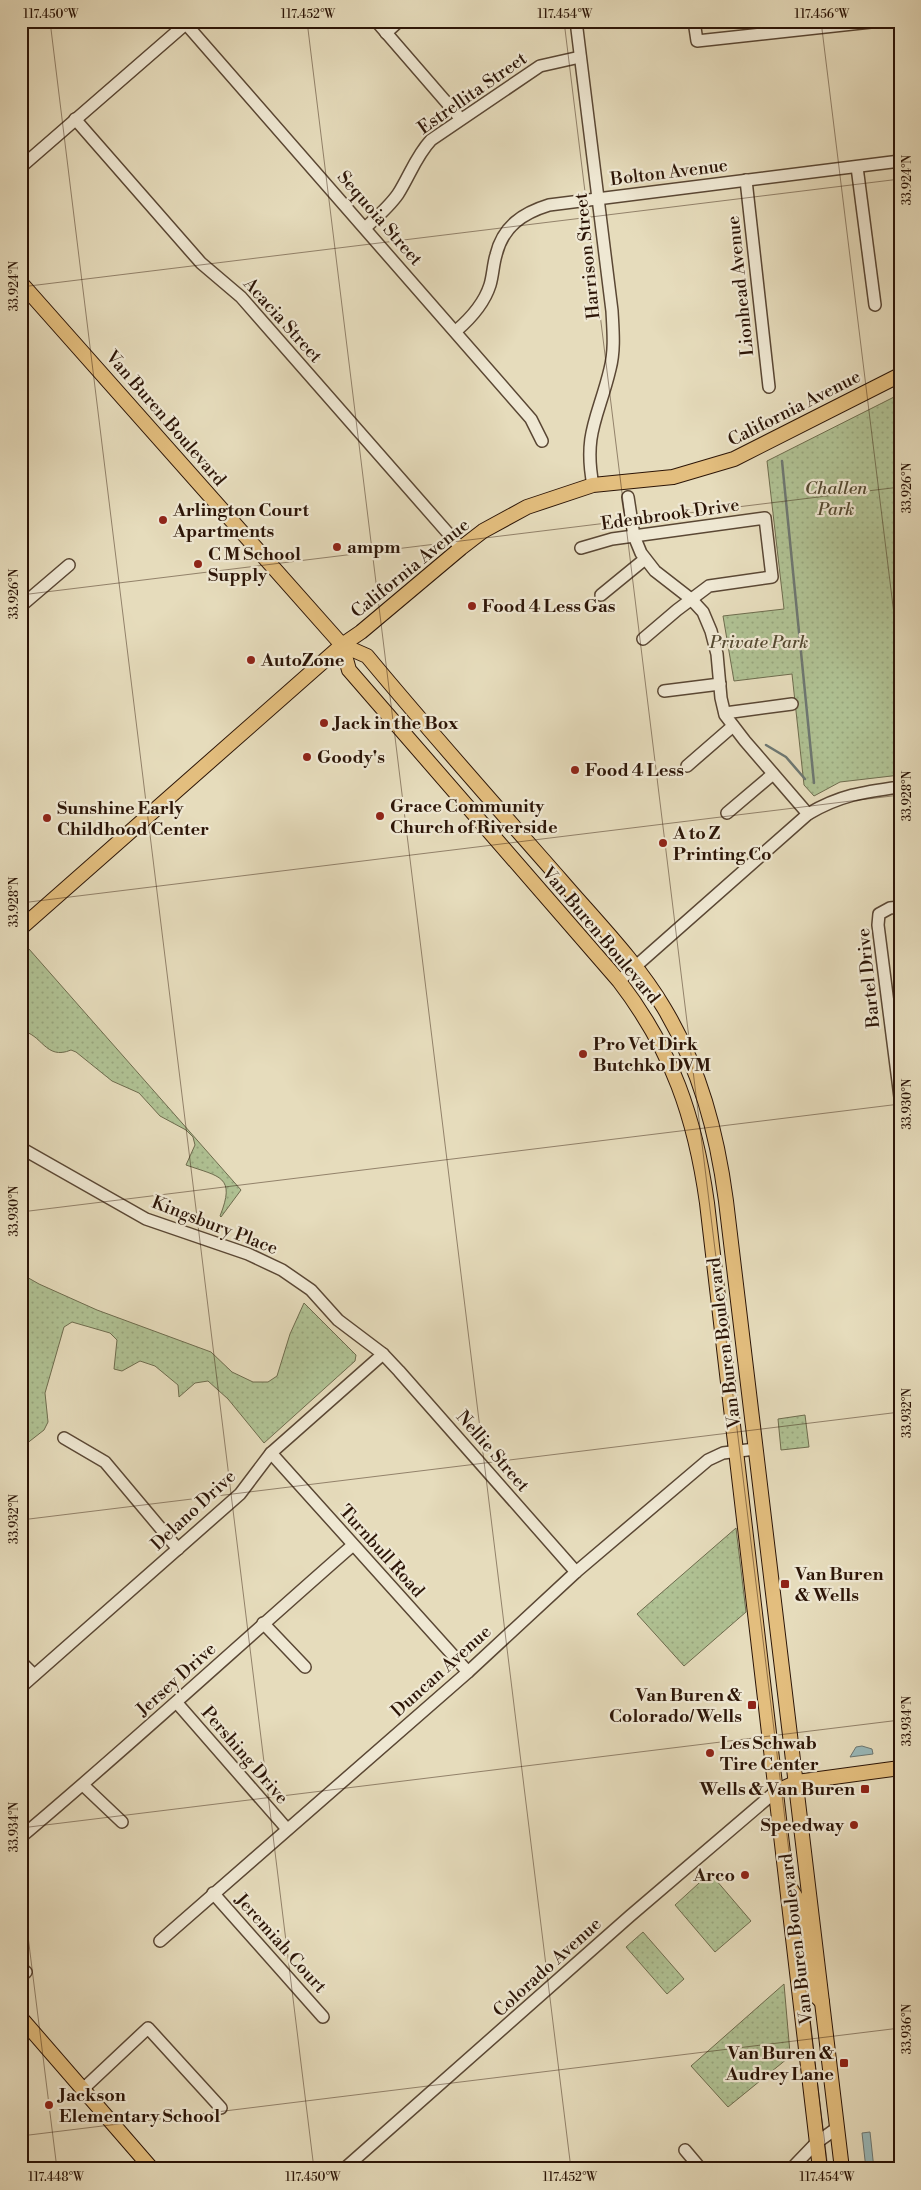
<svg xmlns="http://www.w3.org/2000/svg" width="921" height="2190" viewBox="0 0 921 2190" font-family="'Libre Bodoni',serif">
<defs>
<pattern id="green-dots" width="8" height="8" patternUnits="userSpaceOnUse" patternTransform="scale(1.25)"><rect width="8" height="8" fill="#b0c294"/><path d="M2 2h.1M6 6h.1" fill="none" stroke="#98a67e" stroke-width="1.8" stroke-linecap="round"/></pattern>
</defs>
<rect width="100%" height="100%" fill="#e6dcbc"/>
<filter id="stains"><feTurbulence type="fractalNoise" baseFrequency=".004" numOctaves="4"/><feColorMatrix values="0 0 0 0 .2 0 0 0 0 .09 0 0 0 0 .02 0 0 0 .5 -.17"/></filter>
<radialGradient id="worn" r=".72"><stop offset=".6" stop-color="#630" stop-opacity="0"/><stop offset="1" stop-color="#630" stop-opacity=".3"/></radialGradient>
<g fill="url(#green-dots)" stroke="#6e6c4e">
<path d="M900,394V775L840,782L814,796L804,785L792,674L734,681L723,616L784,609L767,461Z"/>
<path d="M29,949L241,1190L221,1217L220,1216C236,1176 220,1177 186,1165L195,1145L193,1137L186,1130L160,1116L139,1093L112,1081L76,1052L71,1050C45,1061 42,1033 21,1031V956Z"/>
<path d="M21,1269L25,1276L39,1284L97,1310L211,1352L232,1372L253,1382H268L277,1376L290,1334L304,1303L356,1355L355,1361L264,1443L228,1399L208,1381L195,1383L179,1397L178,1385L155,1366L140,1361L122,1371L114,1369L117,1340L110,1333L72,1322L64,1327L45,1393L48,1422L44,1430L21,1448Z"/>
<path d="M805,1415L809,1447L781,1450L778,1419Z"/>
<path d="M736,1528L746,1612L684,1666L637,1614Z"/>
<path d="M710,1873L751,1921L715,1952L675,1905Z"/>
<path d="M643,1932L684,1979L667,1994L626,1947Z"/>
<path d="M784,1984L790,2053L793,2054L728,2107L691,2066Z"/>
</g>
<g fill="#99b9ba" stroke="#6d7772">
<path d="M862,1746L872,1749L873,1754L850,1757L856,1747Z"/>
<path d="M870,2132L874,2169H866L862,2133Z"/>
</g>
<g fill="none" stroke-linecap="round" stroke-linejoin="round">
<g stroke="#6d7772" stroke-width="2.5">
<path d="M782,461L814,783"/>
<path d="M766,745L786,757L805,779"/>
</g>
<defs>
<g id="minor">
<path d="M376,21L460,118"/>
<path d="M576,21L612,311C613,330 615,350 610,369C599,416 583,433 593,485"/>
<path d="M694,21L697,41L880,21"/>
<path d="M186,24L531,419L542,441"/>
<path d="M386,33L399,21"/>
<path d="M75,119L201,263L241,297L461,548"/>
<path d="M21,167L189,21"/>
<path d="M857,167L875,305"/>
<path d="M746,180L769,387"/>
<path d="M365,228C377,217 389,207 398,194C410,175 416,156 431,140L540,66L580,57"/>
<path d="M456,331C470,319 484,304 490,285C493,275 493,265 496,255C503,226 523,213 549,205L900,161"/>
<path d="M628,497L634,536L641,553L655,571L691,599L703,612L711,631L717,654L721,698L725,715L745,741L808,814"/>
<path d="M581,548L612,539L765,518L772,577L709,586L677,610L643,639"/>
<path d="M601,595L645,559"/>
<path d="M21,606L69,565"/>
<path d="M664,691L720,684"/>
<path d="M725,713L792,704"/>
<path d="M687,766L733,726"/>
<path d="M727,813L773,774"/>
<path d="M900,907L890,908L879,914L878,925L900,1097"/>
<path d="M619,981L808,814C840,795 863,792 900,787"/>
<path d="M21,1148L146,1219L248,1254L282,1270L311,1290L338,1320L383,1354L399,1371L576,1572"/>
<path d="M64,1438L105,1462L178,1549"/>
<path d="M271,1453L468,1672"/>
<path d="M263,1623L305,1667"/>
<path d="M21,1662L34,1675"/>
<path d="M21,1687L240,1494L271,1453L383,1354"/>
<path d="M177,1703L287,1829"/>
<path d="M83,1785L122,1822"/>
<path d="M21,1837C134,1742 242,1642 353,1545"/>
<path d="M213,1893L323,2017"/>
<path d="M160,1941L468,1672L576,1572L708,1460L723,1453L755,1449"/>
<path d="M21,1976L26,1972"/>
<path d="M83,2089L148,2028L221,2108"/>
<path d="M685,2150L701,2169"/>
<path d="M344,2169L630,1916L775,1792"/>
<path d="M791,2169L816,2143L837,2128"/>
</g>
<g id="major">
<path d="M21,283L342,645L349,670L619,981C672,1050 695,1117 707,1203L820,2169"/>
<path d="M342,645L367,656C430,732 495,805 560,879C596,921 636,961 664,1008C700,1068 717,1133 726,1201L842,2169"/>
<path d="M21,928L342,645L361,632L461,548L483,531L527,507L593,485L673,477L734,459L900,375"/>
<path d="M775,1792L797,1782L900,1768"/>
<path d="M788,1884L800,1904L809,1982L813,1993L822,2002"/>
<path d="M21,2018L152,2169"/>
</g>
</defs>
<use href="#minor" stroke="#5a4734" stroke-width="14"/>
<use href="#major" stroke="#2c1507" stroke-width="16"/>
<use href="#minor" stroke="#efe8d3" stroke-width="11"/>
<use href="#major" stroke="#e3be7e" stroke-width="14"/>
</g>
<path fill="none" stroke="#2c1507" stroke-width="1" stroke-opacity="0.45" d="M50,21L314,2169M307,21L571,2169M564,21L828,2169M821,21L900,663M21,287L900,179M21,595L900,487M21,903L900,795M21,1212L900,1104M21,1520L900,1412M21,1828L900,1720M21,1880L57,2169M21,2136L900,2028"/>
<g fill="#8f2418" stroke="#efe8d3" stroke-width="2">
<circle cx="163" cy="520" r="5"/>
<circle cx="337" cy="547" r="5"/>
<circle cx="198" cy="564" r="5"/>
<circle cx="472" cy="606" r="5"/>
<circle cx="251" cy="660" r="5"/>
<circle cx="324" cy="723" r="5"/>
<circle cx="307" cy="757" r="5"/>
<circle cx="575" cy="770" r="5"/>
<circle cx="380" cy="816" r="5"/>
<circle cx="47" cy="818" r="5"/>
<circle cx="663" cy="843" r="5"/>
<circle cx="583" cy="1054" r="5"/>
<rect x="780" y="1579" width="10" height="10" rx="2.5"/>
<rect x="747" y="1700" width="10" height="10" rx="2.5"/>
<circle cx="710" cy="1753" r="5"/>
<rect x="860" y="1784" width="10" height="10" rx="2.5"/>
<circle cx="854" cy="1825" r="5"/>
<circle cx="745" cy="1875" r="5"/>
<rect x="839" y="2058" width="10" height="10" rx="2.5"/>
<circle cx="49" cy="2105" r="5"/>
</g>
<g text-anchor="middle" stroke-width="4.5" stroke-linejoin="round" paint-order="stroke">
<g font-size="18" fill="#2c1507" stroke="#efe8d3">
<text transform="translate(472 93) rotate(-35)" y="6">Estrellita Street</text>
<text transform="translate(669 172) rotate(-7)" y="6">Bolton Avenue</text>
<text transform="translate(380 218) rotate(49)" y="6">Sequoia Street</text>
<text transform="translate(587 256) rotate(-96)" y="6">Harrison Street</text>
<text transform="translate(740 286) rotate(-96)" y="6">Lionhead Avenue</text>
<text transform="translate(283 320) rotate(48)" y="6">Acacia Street</text>
<text transform="translate(794 408) rotate(-27)" y="6">California Avenue</text>
<text transform="translate(166 418) rotate(49)" y="6">Van Buren Boulevard</text>
<text transform="translate(670 514) rotate(-8)" y="6">Edenbrook Drive</text>
<text transform="translate(410 568) rotate(-39)" y="6">California Avenue</text>
<text transform="translate(601 935) rotate(50)" y="6">Van Buren Boulevard</text>
<text transform="translate(868 978) rotate(-96)" y="6">Bartel Drive</text>
<text transform="translate(215 1225) rotate(21)" y="6">Kingsbury Place</text>
<text transform="translate(724 1343) rotate(-97)" y="6">Van Buren Boulevard</text>
<text transform="translate(493 1451) rotate(49)" y="6">Nellie Street</text>
<text transform="translate(193 1510) rotate(-43)" y="6">Delano Drive</text>
<text transform="translate(382 1551) rotate(48)" y="6">Turnbull Road</text>
<text transform="translate(441 1671) rotate(-42)" y="6">Duncan Avenue</text>
<text transform="translate(176 1679) rotate(-42)" y="6">Jersey Drive</text>
<text transform="translate(245 1755) rotate(49)" y="6">Pershing Drive</text>
<text transform="translate(796 1939) rotate(-97)" y="6">Van Buren Boulevard</text>
<text transform="translate(281 1943) rotate(48)" y="6">Jeremiah Court</text>
<text transform="translate(547 1967) rotate(-42)" y="6">Colorado Avenue</text>
</g>
<g font-size="18" font-style="italic" fill="#544931" stroke="#efe8d3">
<text x="836" y="494">Challen<tspan x="836" dy="21">Park</tspan></text>
<text x="759" y="648">Private Park</text>
</g>
<g font-size="18" font-weight="bold" fill="#2c1507" stroke="#efe8d3" text-anchor="start">
<text x="173" y="516">Arlington Court<tspan x="173" dy="21">Apartments</tspan></text>
<text x="347" y="553">ampm</text>
<text x="208" y="560">C M School<tspan x="208" dy="21">Supply</tspan></text>
<text x="482" y="612">Food 4 Less Gas</text>
<text x="261" y="666">AutoZone</text>
<text x="334" y="729">Jack in the Box</text>
<text x="317" y="763">Goody's</text>
<text x="585" y="776">Food 4 Less</text>
<text x="390" y="812">Grace Community<tspan x="390" dy="21">Church of Riverside</tspan></text>
<text x="57" y="814">Sunshine Early<tspan x="57" dy="21">Childhood Center</tspan></text>
<text x="673" y="839">A to Z<tspan x="673" dy="21">Printing Co</tspan></text>
<text x="593" y="1050">Pro Vet Dirk<tspan x="593" dy="21">Butchko DVM</tspan></text>
<text x="795" y="1580">Van Buren<tspan x="795" dy="21">&amp; Wells</tspan></text>
<text x="742" y="1701" text-anchor="end">Van Buren &amp;<tspan x="742" dy="21">Colorado/ Wells</tspan></text>
<text x="720" y="1749">Les Schwab<tspan x="720" dy="21">Tire Center</tspan></text>
<text x="855" y="1795" text-anchor="end">Wells &amp; Van Buren</text>
<text x="844" y="1831" text-anchor="end">Speedway</text>
<text x="735" y="1881" text-anchor="end">Arco</text>
<text x="834" y="2059" text-anchor="end">Van Buren &amp;<tspan x="834" dy="21">Audrey Lane</tspan></text>
<text x="59" y="2101">Jackson<tspan x="59" dy="21">Elementary School</tspan></text>
</g>
</g>
<rect width="921" height="2190" fill="none" stroke="#e6dcbc" stroke-width="55"/>
<rect x="28" y="28" width="866" height="2134" fill="none" stroke="#2c1507" stroke-width="2"/>
<g font-size="12" text-anchor="middle" fill="#2c1507">
<text x="51" y="18">117.450°W</text>
<text x="308" y="18">117.452°W</text>
<text x="565" y="18">117.454°W</text>
<text x="822" y="18">117.456°W</text>
<text transform="translate(907 180) rotate(-90)" y="4">33.924°N</text>
<text transform="translate(14 286) rotate(-90)" y="4">33.924°N</text>
<text transform="translate(907 488) rotate(-90)" y="4">33.926°N</text>
<text transform="translate(14 594) rotate(-90)" y="4">33.926°N</text>
<text transform="translate(907 796) rotate(-90)" y="4">33.928°N</text>
<text transform="translate(14 902) rotate(-90)" y="4">33.928°N</text>
<text transform="translate(907 1104) rotate(-90)" y="4">33.930°N</text>
<text transform="translate(14 1211) rotate(-90)" y="4">33.930°N</text>
<text transform="translate(907 1413) rotate(-90)" y="4">33.932°N</text>
<text transform="translate(14 1519) rotate(-90)" y="4">33.932°N</text>
<text transform="translate(907 1721) rotate(-90)" y="4">33.934°N</text>
<text transform="translate(14 1827) rotate(-90)" y="4">33.934°N</text>
<text transform="translate(907 2029) rotate(-90)" y="4">33.936°N</text>
<text x="56" y="2181">117.448°W</text>
<text x="313" y="2181">117.450°W</text>
<text x="570" y="2181">117.452°W</text>
<text x="827" y="2181">117.454°W</text>
</g>
<rect width="100%" height="100%" filter="url(#stains)"/>
<rect width="100%" height="100%" fill="url(#worn)"/>
</svg>
